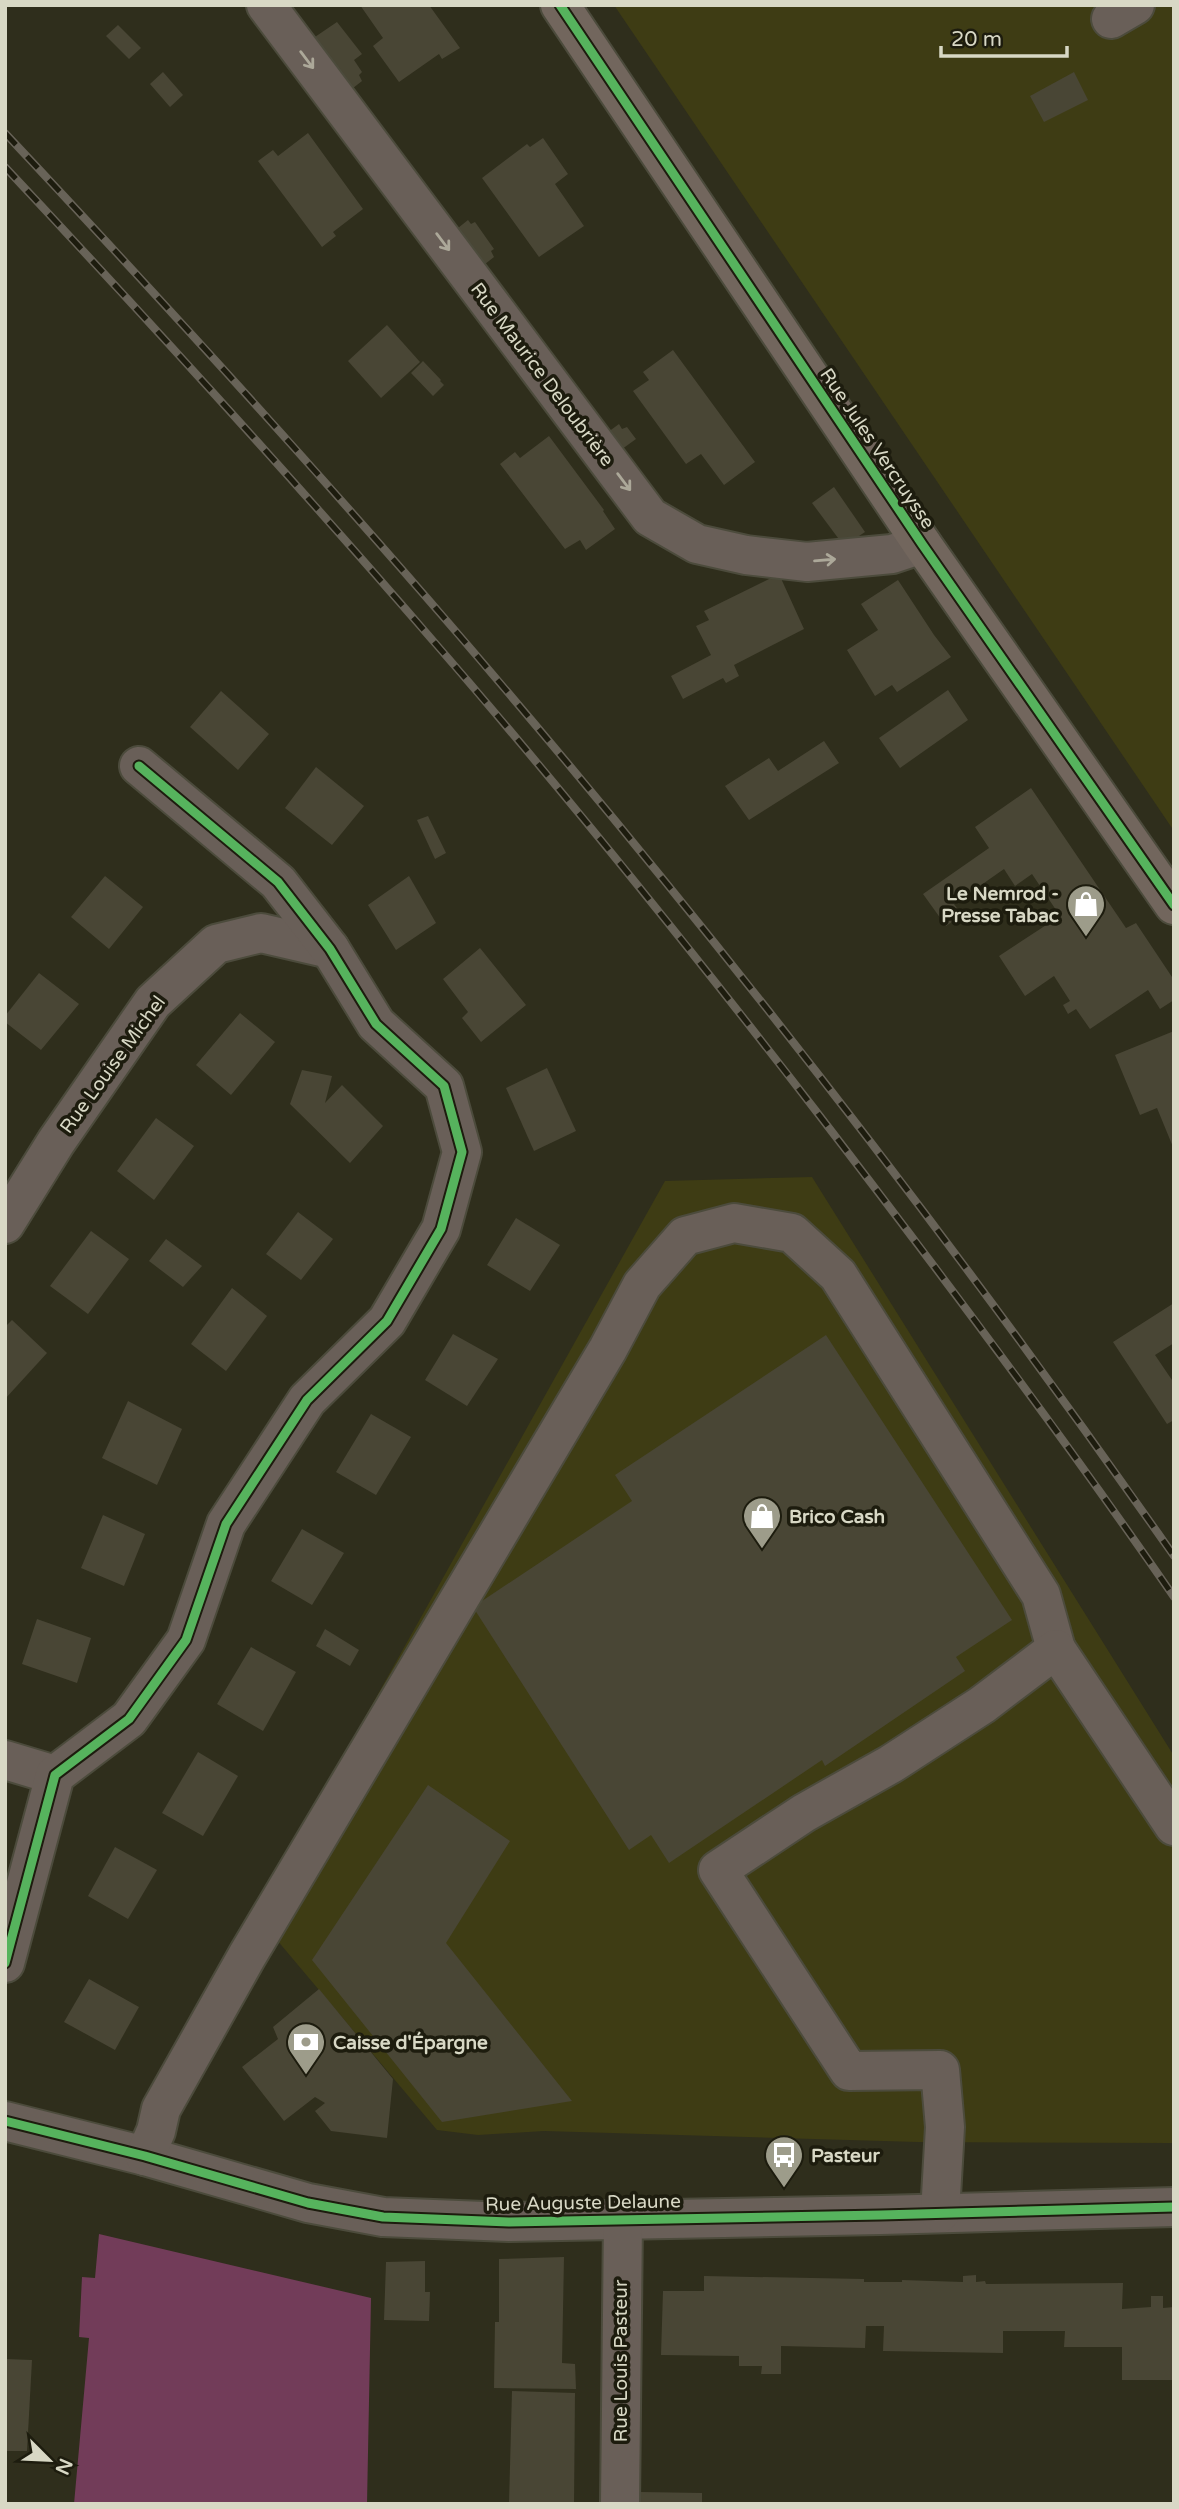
<svg xmlns="http://www.w3.org/2000/svg" width="1179" height="2509" viewBox="0 0 1179 2509" font-family="'Varela Round',sans-serif">
<rect width="100%" height="100%" fill="#2f2e1c"/>
<g fill="#3e3c14">
<path d="M614,5H1174V831Z"/>
<path d="M812,1177L1174,1756V2143L918,2142L544,2131L478,2135L437,2130L255,1914L665,1181Z"/>
</g>
<path fill="#723c59" d="M99,2234L371,2298L367,2504H74L89,2338L79,2337L82,2277L95,2278Z"/>
<g fill="#494635">
<path d="M360,5H429L460,48L442,59L439,54L399,82L373,46L383,38Z"/>
<path d="M337,22L362,54L354,60L362,72L359,75L362,81L348,92L309,41Z"/>
<path d="M118,25L141,48L129,59L106,36Z"/>
<path d="M163,72L183,95L170,107L150,84Z"/>
<path d="M1074,72L1088,100L1044,122L1030,96Z"/>
<path d="M308,133L363,209L333,232L336,236L322,247L258,161L273,150L278,156Z"/>
<path d="M543,138L568,174L555,184L584,226L539,257L482,178L527,144L530,147Z"/>
<path d="M468,220L471,224L475,222L494,249L491,251L494,257L480,268L453,232Z"/>
<path d="M387,325L420,362L381,398L348,361Z"/>
<path d="M673,350L755,462L724,485L701,454L686,464L633,391L649,380L643,372Z"/>
<path d="M423,361L441,380L440,381L444,385L433,396L411,373Z"/>
<path d="M619,424L622,429L627,427L636,439L618,452L604,435Z"/>
<path d="M549,436L604,510L603,511L615,529L586,550L580,540L565,549L500,464L515,452L520,458Z"/>
<path d="M834,487L865,532L844,546L812,503Z"/>
<path d="M779,574L804,629L734,665L739,676L726,683L723,678L683,699L671,676L711,655L696,626L709,620L704,611Z"/>
<path d="M898,580L934,635L951,657L897,692L892,685L875,696L847,650L878,630L861,604Z"/>
<path d="M948,690L968,720L900,768L879,738Z"/>
<path d="M221,691L269,734L238,770L190,727Z"/>
<path d="M824,741L839,763L749,820L725,786L769,758L778,771Z"/>
<path d="M316,767L364,806L332,845L285,808Z"/>
<path d="M1031,788L1126,928L1136,923L1174,980V1000L1160,1009L1148,990L1090,1029L1076,1009L1068,1014L1063,1005L1070,1001L1054,976L1025,996L999,956L1060,916L1032,874L1015,886L1004,869L954,904L962,915L946,926L923,894L989,848L975,827Z"/>
<path d="M428,816L446,853L435,859L417,820Z"/>
<path d="M105,876L143,907L109,949L71,917Z"/>
<path d="M409,876L436,923L396,950L368,905Z"/>
<path d="M480,948L526,1005L481,1042L462,1018L468,1012L443,979Z"/>
<path d="M39,973L79,1004L41,1050L5,1022V1016Z"/>
<path d="M240,1013L275,1042L231,1095L196,1065Z"/>
<path d="M1174,1031V1147H1173L1157,1108L1140,1115L1115,1055Z"/>
<path d="M547,1068L576,1131L534,1151L506,1088Z"/>
<path d="M302,1070L332,1076L325,1103L342,1085L383,1126L350,1163L290,1104Z"/>
<path d="M156,1118L194,1146L154,1200L117,1171Z"/>
<path d="M298,1212L333,1239L301,1280L266,1254Z"/>
<path d="M516,1218L560,1245L530,1291L487,1265Z"/>
<path d="M91,1231L129,1259L88,1314L50,1286Z"/>
<path d="M166,1239L202,1266L183,1287L149,1261Z"/>
<path d="M232,1288L267,1316L226,1371L191,1344Z"/>
<path d="M1174,1303V1343L1155,1355L1174,1383V1420L1167,1424L1113,1342Z"/>
<path d="M12,1320L47,1353L5,1399V1327Z"/>
<path d="M453,1334L498,1359L467,1406L425,1380Z"/>
<path d="M826,1335L1012,1620L956,1657L965,1671L825,1766L822,1760L669,1863L651,1835L629,1850L473,1607L632,1501L615,1475Z"/>
<path d="M128,1401L182,1429L157,1485L102,1458Z"/>
<path d="M371,1414L411,1437L376,1495L336,1472Z"/>
<path d="M103,1515L145,1534L124,1586L81,1568Z"/>
<path d="M302,1529L344,1553L312,1605L271,1581Z"/>
<path d="M37,1619L91,1638L77,1683L22,1664Z"/>
<path d="M325,1629L359,1650L350,1666L316,1646Z"/>
<path d="M251,1647L296,1672L263,1731L217,1704Z"/>
<path d="M198,1752L238,1776L203,1836L162,1813Z"/>
<path d="M428,1785L510,1841L446,1943L572,2101L442,2122L312,1960Z"/>
<path d="M115,1847L157,1870L128,1919L88,1896Z"/>
<path d="M89,1979L139,2007L115,2050L64,2022Z"/>
<path d="M319,1989L393,2079L387,2138L331,2131L315,2111L325,2103L315,2097L284,2121L242,2067L278,2039L273,2027Z"/>
<path d="M564,2257L562,2363L575,2364L576,2389L494,2388L495,2322H499V2259Z"/>
<path d="M425,2261V2292H430L429,2321L384,2320L386,2262Z"/>
<path d="M976,2275V2282L985,2281L986,2284L1123,2283L1122,2309L1151,2307V2296H1163V2308L1174,2307V2380H1122V2347H1064L1065,2331H1003V2353L942,2352L883,2351L884,2326H866L865,2348L781,2346V2374H761L762,2366H739V2356L661,2355L663,2291H704V2276L864,2279V2282H902V2280L963,2282V2276Z"/>
<path d="M5,2359L32,2360L27,2451H5Z"/>
<path d="M512,2391L575,2393L574,2504H509Z"/>
<path d="M641,2492L702,2493V2504H641Z"/>
</g>
<g fill="none" stroke-linecap="round" stroke-linejoin="round">
<defs>
<g id="minor">
<path d="M266,5L650,517L697,544L746,555L807,562L892,554L922,544"/>
<path d="M1111,19L1135,5"/>
<path d="M5,1224L56,1142L153,1002L216,944L261,933L330,949"/>
<path d="M5,1760L55,1775"/>
<path d="M5,1963L55,1775L129,1719L186,1640L226,1524L307,1400L387,1321L441,1229L462,1152L444,1086L376,1024L330,949L278,882L139,766"/>
<path d="M5,2121L145,2156L308,2203L383,2217L509,2222L881,2215L1174,2207"/>
<path d="M145,2156L156,2131L161,2109L247,1956L608,1349L642,1285L685,1236L734,1223L792,1233L838,1275L1041,1595L1056,1649"/>
<path d="M940,2213L945,2127L940,2070L849,2071L718,1870L804,1813L891,1764L982,1705L1056,1649L1174,1826"/>
<path d="M620,2504L623,2219"/>
</g>
<path id="major" d="M560,5L922,544L1174,905"/>
</defs>
<use href="#minor" stroke="#4c4b3c" stroke-width="42"/>
<use href="#major" stroke="#4c4b3c" stroke-width="42"/>
<use href="#minor" stroke="#695f58" stroke-width="38"/>
<use href="#major" stroke="#72665d" stroke-width="38"/>
<defs>
<g id="rail">
<path d="M5,133C157,295 307,459 452,627C708,924 949,1235 1174,1556"/>
<path d="M5,167C151,323 295,481 435,643C567,795 693,952 816,1111C939,1271 1060,1432 1174,1597"/>
</g>
</defs>
<use href="#rail" stroke="#686358" stroke-width="8"/>
<use href="#rail" stroke="#1d1c0e" stroke-width="5" stroke-dasharray="16" stroke-linecap="butt"/>
<defs>
<g id="cycleway">
<path d="M560,5L922,544L1174,905"/>
<path d="M5,1963L55,1775L129,1719L186,1640L226,1524L307,1400L387,1321L441,1229L462,1152L444,1086L376,1024L330,949L278,882L139,766"/>
<path d="M5,2121L145,2156L308,2203L383,2217L509,2222L881,2215L1174,2207"/>
</g>
</defs>
<use href="#cycleway" stroke="#1d1c0e" stroke-width="13"/>
<use href="#cycleway" stroke="#56b35d" stroke-width="9"/>
</g>
<defs><path id="oneway-shaft" d="M-6 0H5M1.5-3L5.5 0L1.5 3" fill="none" stroke-width="1.6" stroke-linecap="round" stroke-linejoin="round" transform="scale(1.75)"/></defs>
<g stroke="#aca899">
<use href="#oneway-shaft" transform="translate(307 60) rotate(53)"/>
<use href="#oneway-shaft" transform="translate(443 242) rotate(53)"/>
<use href="#oneway-shaft" transform="translate(624 482) rotate(53)"/>
<use href="#oneway-shaft" transform="translate(825 560) rotate(-5)"/>
</g>
<defs>
<symbol id="shop-pin" viewBox="-11 -11 22 30"><path d="M0 17L-7.5 6A9.5 9.5 0 1 1 7.5 6Z" fill="#9d9c8a" stroke="#1d1c0e"/><path d="M-5-2.5h2.3a2.7 3.5 0 0 1 5.4 0H5L5.5 6h-11ZM-1.5-2.5h3a1.5 2.3 0 0 0-3 0Z" fill="#fff"/></symbol>
<symbol id="bank-pin" viewBox="-11 -11 22 30"><path d="M0 17L-7.5 6A9.5 9.5 0 1 1 7.5 6Z" fill="#9d9c8a" stroke="#1d1c0e"/><path d="M-6-4H6V4H-6ZM0-2.3a2.3 2.3 0 1 0 0 4.6a2.3 2.3 0 1 0 0-4.6Z" fill="#fff"/></symbol>
<symbol id="bus-pin" viewBox="-11 -11 22 30"><path d="M0 17L-7.5 6A9.5 9.5 0 1 1 7.5 6Z" fill="#9d9c8a" stroke="#1d1c0e"/><path d="M-5-6H5V4H4V6H2V4H-2V6H-4V4H-5ZM-3.5-4V0h7V-4ZM-3.5 1.2v1.5H-2V1.2ZM2 1.2v1.5H3.5V1.2Z" fill="#fff"/></symbol>
</defs>
<g fill-rule="evenodd">
<use href="#shop-pin" x="1064" y="882" width="44" height="60"/>
<use href="#shop-pin" x="740" y="1494" width="44" height="60"/>
<use href="#bank-pin" x="284" y="2020" width="44" height="60"/>
<use href="#bus-pin" x="762" y="2133" width="44" height="60"/>
</g>
<g text-anchor="middle" stroke-width="7" stroke-linejoin="round" paint-order="stroke">
<g font-size="19" fill="#d8d8c5" stroke="#1d1c0e">
<text transform="translate(543 374) rotate(53)" y="7">Rue Maurice Deloubrière</text>
<text transform="translate(878 448) rotate(56)" y="7">Rue Jules Vercruysse</text>
<text transform="translate(112 1064) rotate(-54)" y="7">Rue Louise Michel</text>
<text transform="translate(583 2202) rotate(-1)" y="7">Rue Auguste Delaune</text>
<text transform="translate(620 2361) rotate(-90)" y="7">Rue Louis Pasteur</text>
</g>
<g font-size="19" font-weight="bold" fill="#d8d8c5" stroke="#1d1c0e" text-anchor="start">
<text x="1059" y="900" text-anchor="end">Le Nemrod -<tspan x="1059" dy="22">Presse Tabac</tspan></text>
<text x="789" y="1523">Brico Cash</text>
<text x="333" y="2049">Caisse d'Épargne</text>
<text x="811" y="2162">Pasteur</text>
</g>
</g>
<rect width="1179" height="2509" fill="none" stroke="#d8d8c5" stroke-width="14"/>
<g transform="translate(49 2460) rotate(114)" stroke="#1d1c0e" stroke-width="5" paint-order="stroke">
<path d="M0-5L12 26L0 18L-12 26Z" fill="#d8d8c5"/>
<text y="-10" font-size="19" font-weight="bold" text-anchor="middle" fill="#d8d8c5">N</text>
</g>
<path d="M941 46v10h126v-10" fill="none" stroke="#d8d8c5" stroke-width="3.5"/>
<text x="951" y="46" font-size="21" fill="#d8d8c5" stroke="#1d1c0e" stroke-width="5" paint-order="stroke">20 m</text>
</svg>
